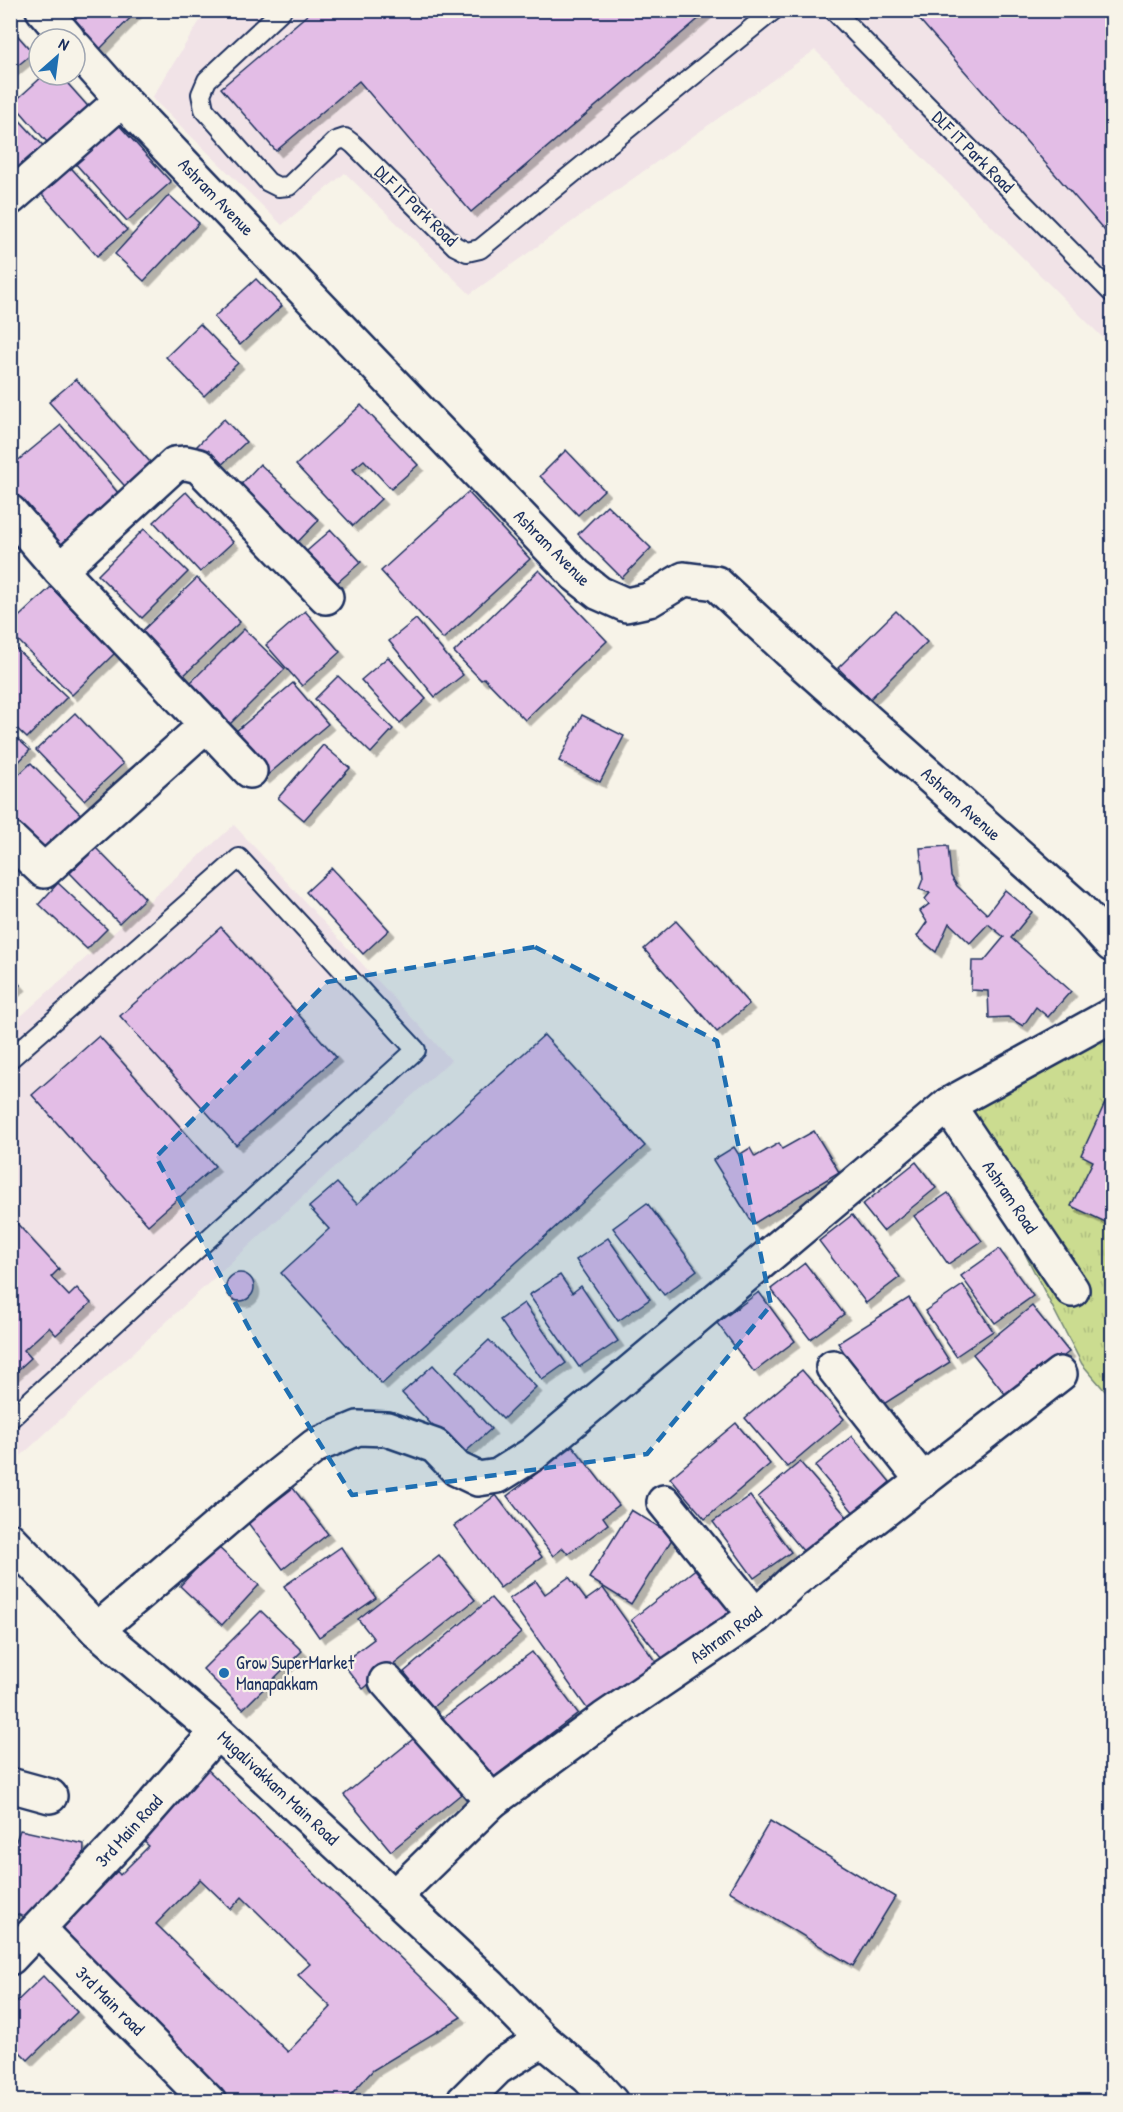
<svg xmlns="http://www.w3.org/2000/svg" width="1123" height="2112" viewBox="0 0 1123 2112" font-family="'Patrick Hand',sans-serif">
<defs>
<pattern id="park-tufts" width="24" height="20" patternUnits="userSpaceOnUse" patternTransform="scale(1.5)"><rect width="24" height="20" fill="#cbdc90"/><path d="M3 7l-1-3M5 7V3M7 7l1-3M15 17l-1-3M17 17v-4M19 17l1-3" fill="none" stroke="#aebd7f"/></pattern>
<filter id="shadow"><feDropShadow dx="5.5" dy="5.5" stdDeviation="0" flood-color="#0004"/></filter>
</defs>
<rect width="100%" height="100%" fill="#f7f3e8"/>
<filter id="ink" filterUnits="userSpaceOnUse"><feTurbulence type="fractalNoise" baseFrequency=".0167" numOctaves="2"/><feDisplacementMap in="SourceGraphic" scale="12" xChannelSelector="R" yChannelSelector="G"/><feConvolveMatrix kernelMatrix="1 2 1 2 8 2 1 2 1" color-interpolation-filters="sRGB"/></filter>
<g filter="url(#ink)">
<g fill="#f1e3e7">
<path d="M206,11H1112V347L815,50L470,294L345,173L282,225L152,98Z"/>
<path d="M234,825L451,1060L11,1465V1025Z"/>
</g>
<path fill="url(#park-tufts)" stroke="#738677" stroke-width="1.5" d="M1112,1009V1399L1082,1364L948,1105Z"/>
<g fill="#e3bde6" stroke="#1b2f5e" stroke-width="1.5" fill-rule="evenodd" filter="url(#shadow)">
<path d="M64,10H138L100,49L63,12Z"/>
<path d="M313,10H709L471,212L359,81L276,151L221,88Z"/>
<path d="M911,10H1112V239Z"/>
<path d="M10,27L33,53L10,72Z"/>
<path d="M44,75H60L93,112L53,149L13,103Z"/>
<path d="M10,110L48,151L10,182Z"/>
<path d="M117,123L171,182L127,221L74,162Z"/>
<path d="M64,160L127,230L97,256L35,186Z"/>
<path d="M169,195L199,223L144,281L115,254Z"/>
<path d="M256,279L282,306L240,345L214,317Z"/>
<path d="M200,324L238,363L204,396L166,357Z"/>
<path d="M76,379L158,471L132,494L49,402Z"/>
<path d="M361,405L418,465L391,489L364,460L353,469L381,499L353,526L296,465Z"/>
<path d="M224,419L246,442L216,470L195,448Z"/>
<path d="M61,425L124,500L58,554L10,497V467Z"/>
<path d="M566,450L604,490L578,515L540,476Z"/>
<path d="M260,464L319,520L291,549L232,494Z"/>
<path d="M186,492L233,542L200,572L154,522Z"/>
<path d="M468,492L530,559L443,639L381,571Z"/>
<path d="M607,505L651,548L622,578L578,534Z"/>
<path d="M144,529L188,572L142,618L98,575Z"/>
<path d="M331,530L361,562L330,589L300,557Z"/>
<path d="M539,570L607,641L525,720L484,678L481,680L454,652Z"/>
<path d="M197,578L240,622L180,679L138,635Z"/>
<path d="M51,587L115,653L72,695L10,632V625Z"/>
<path d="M305,611L340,652L302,686L266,645Z"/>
<path d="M896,611L927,642L870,699L838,668Z"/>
<path d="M416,619L463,675L435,697L389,641Z"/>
<path d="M244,629L285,669L226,728L186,687Z"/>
<path d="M10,643L67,697L27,738L10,722Z"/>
<path d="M388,657L426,699L400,723L361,680Z"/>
<path d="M338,676L393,729L371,753L315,699Z"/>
<path d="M293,683L328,724L264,778L229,737Z"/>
<path d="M75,713L123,764L84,800L36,750Z"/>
<path d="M582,715L624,736L600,782L559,761Z"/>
<path d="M10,732L30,750L10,771Z"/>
<path d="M323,745L350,768L304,820L278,798Z"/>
<path d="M31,763L89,823L50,860L10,819V783Z"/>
<path d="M948,846L951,876L957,886L987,914L1005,890L1032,912L1011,938L1071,991L1048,1017L1036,1007L1023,1026L1008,1017L989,1018L988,991L971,990L972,961H984L1004,937L988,924L970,943L949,923L936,952L917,936L927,922L920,911L929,904L925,899L930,893L919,889L923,879L920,848Z"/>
<path d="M96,848L145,898L119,923L70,873Z"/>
<path d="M332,868L389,930L363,954L306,892Z"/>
<path d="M58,883L107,929L87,949L39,904Z"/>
<path d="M676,921L749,1004L717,1032L644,949Z"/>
<path d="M221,927L336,1057L236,1145L120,1016Z"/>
<path d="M10,974L20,985L10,994Z"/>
<path d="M544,1035L645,1146L382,1384L281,1273L329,1229L309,1207L337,1183L357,1204Z"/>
<path d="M99,1036L215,1166L148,1225L32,1095Z"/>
<path d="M1105,1103L1112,1107V1225L1071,1206L1093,1161L1081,1155Z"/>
<path d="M814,1131L839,1172L753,1224L713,1160L734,1147L739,1155L750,1148L755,1157L779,1143L782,1149Z"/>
<path d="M916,1162L936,1188L883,1231L862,1205Z"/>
<path d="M948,1193L982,1241L948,1264L914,1216Z"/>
<path d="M647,1203L697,1270L664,1295L613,1228Z"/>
<path d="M852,1215L900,1277L866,1303L819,1241Z"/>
<path d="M10,1216L59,1269L51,1277L69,1296L77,1288L91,1303L56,1335L49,1327L24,1350L31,1358L10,1377Z"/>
<path d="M608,1238L650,1299L618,1321L576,1260Z"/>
<path d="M999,1249L1033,1296L995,1323L961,1276Z"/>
<path d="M805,1263L844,1314L810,1339L771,1289Z"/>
<circle cx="240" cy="1287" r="14"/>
<path d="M560,1275L572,1293L581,1286L618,1341L579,1367L529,1295Z"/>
<path d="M963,1285L993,1331L956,1356L925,1311Z"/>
<path d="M759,1292L795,1341L754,1372L717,1323Z"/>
<path d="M909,1298L950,1362L879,1407L838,1343Z"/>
<path d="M524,1303L566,1363L542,1380L500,1320Z"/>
<path d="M1032,1306L1069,1352L1009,1399L973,1354Z"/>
<path d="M489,1340L536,1387L503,1419L456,1371Z"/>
<path d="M433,1365L491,1429L461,1456L402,1393Z"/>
<path d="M802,1370L844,1419L787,1467L745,1418Z"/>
<path d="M736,1423L770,1464L705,1519L670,1478Z"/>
<path d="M852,1436L890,1482L854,1513L815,1466Z"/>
<path d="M573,1446L619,1505L603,1517L608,1524L568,1554L563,1548L553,1556L507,1496Z"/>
<path d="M800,1462L847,1517L804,1552L758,1497Z"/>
<path d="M293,1488L328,1534L283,1569L248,1523Z"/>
<path d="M496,1495L542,1557L500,1588L454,1526Z"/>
<path d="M750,1496L791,1552L754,1578L713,1522Z"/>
<path d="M631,1510L674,1536L631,1604L589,1578Z"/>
<path d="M217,1546L259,1585L222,1625L180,1586Z"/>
<path d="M341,1547L376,1598L319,1637L284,1586Z"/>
<path d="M439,1555L475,1600L363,1689L342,1663L374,1639L358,1619Z"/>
<path d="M698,1567L733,1611L667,1664L631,1620Z"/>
<path d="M569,1577L586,1600L603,1588L660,1668L593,1717L509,1599L536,1581L545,1594Z"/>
<path d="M491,1598L521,1633L433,1707L404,1672Z"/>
<path d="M261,1611L302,1651L243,1709L203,1669Z"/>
<path d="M532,1652L578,1713L490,1780L443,1718Z"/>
<path d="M418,1735L465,1791L391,1851L344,1795Z"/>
<path d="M204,1766L461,2017L373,2070L344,2102H232L49,1923L114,1868L120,1875L149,1846L142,1840ZM200,1879L231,1909L242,1897L310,1964L298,1975L331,2007L288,2052L156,1924Z"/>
<path d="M770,1821L895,1897L853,1966L729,1891Z"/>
<path d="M20,1830L84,1844L83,1869L28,1918L10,1912V1857Z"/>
<path d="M43,1976L77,2012L28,2060L10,2042V2008Z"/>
</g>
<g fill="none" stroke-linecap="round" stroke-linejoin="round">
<defs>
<g id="service">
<path d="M282,10L207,80L201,94L204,109L268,182L278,187L289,186L336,141L345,138L353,144L455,246L467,252L480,249L774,10"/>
<path d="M833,10L1112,293"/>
<path d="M10,1059L239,858L416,1050L10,1419"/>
</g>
<g id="minor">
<path d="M43,10L68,39"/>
<path d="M75,47L122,100L576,575L599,593L626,605L649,600L684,579L716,583L799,660L1077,907L1112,945"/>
<path d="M10,198L122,100"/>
<path d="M10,512L60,570L175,464L186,463L199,466L326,597"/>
<path d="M60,570L250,771"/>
<path d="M10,839L44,871L207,724"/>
<path d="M948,1105L1072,1290"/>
<path d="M833,1367L923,1481"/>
<path d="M664,1502L756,1616"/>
<path d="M10,1540L97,1630L217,1732L490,1986L543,2040"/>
<path d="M97,1630L260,1490L315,1446L358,1428L387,1429L435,1446L457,1469L478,1479L498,1476L533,1454L948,1105L1112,1015"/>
<path d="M386,1681L492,1801"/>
<path d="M10,1785L50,1796"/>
<path d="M395,1896L492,1801L604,1719L756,1616L792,1582L1060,1374"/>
<path d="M38,1929L209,2102"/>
<path d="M10,1958L132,1829L217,1732"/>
</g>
<path id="secondary" d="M463,2102L497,2068L543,2040L588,2077L611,2102"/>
</defs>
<use href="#service" stroke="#1b2f5e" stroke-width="22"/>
<use href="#minor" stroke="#1b2f5e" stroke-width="38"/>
<use href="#secondary" stroke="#1b2f5e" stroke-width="38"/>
<use href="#service" stroke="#f7f3e8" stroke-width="18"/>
<use href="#minor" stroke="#f7f3e8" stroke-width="33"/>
<use href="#secondary" stroke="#f7f3e8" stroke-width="33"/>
</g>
</g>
<path fill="#1f6fb2" fill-opacity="0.2" stroke="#1f6fb2" stroke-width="4.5" stroke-dasharray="12 8" stroke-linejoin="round" d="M535,947L717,1041L771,1305L647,1454L352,1495L256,1341L156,1157L327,982Z"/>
<circle fill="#1f6fb2" stroke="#f7f3e8" stroke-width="2" cx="224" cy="1673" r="6"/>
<g text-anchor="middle" stroke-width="4.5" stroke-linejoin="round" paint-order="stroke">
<g font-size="18" fill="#1b2f5e" stroke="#f7f3e8">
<text transform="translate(973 152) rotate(45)" y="6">DLF IT Park Road</text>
<text transform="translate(216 197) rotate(46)" y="6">Ashram Avenue</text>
<text transform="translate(416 206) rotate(44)" y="6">DLF IT Park Road</text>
<text transform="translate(552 548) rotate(45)" y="6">Ashram Avenue</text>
<text transform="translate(961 804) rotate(42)" y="6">Ashram Avenue</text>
<text transform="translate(1010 1197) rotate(56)" y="6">Ashram Road</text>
<text transform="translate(726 1635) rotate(-36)" y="6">Ashram Road</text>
<text transform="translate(278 1788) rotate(43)" y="6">Mugalivakkam Main Road</text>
<text transform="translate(129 1831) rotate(-48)" y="6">3rd Main Road</text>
<text transform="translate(110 2001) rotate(45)" y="6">3rd Main road</text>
</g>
<g font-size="18" fill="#1b2f5e" stroke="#f7f3e8" text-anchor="start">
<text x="236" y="1669">Grow SuperMarket<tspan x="236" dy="21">Manapakkam</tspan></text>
</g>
</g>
<rect width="1123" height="2112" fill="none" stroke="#f7f3e8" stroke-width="36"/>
<rect x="18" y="18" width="1087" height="2076" fill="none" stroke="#1b2f5e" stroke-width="2" filter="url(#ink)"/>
<g transform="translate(57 57) rotate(28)"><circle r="28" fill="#f7f3e8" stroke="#9fa5b1" stroke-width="1.5"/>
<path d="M0-4.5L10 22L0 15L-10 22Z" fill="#1f6fb2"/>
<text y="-9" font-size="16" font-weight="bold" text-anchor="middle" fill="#1b2f5e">N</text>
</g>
</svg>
